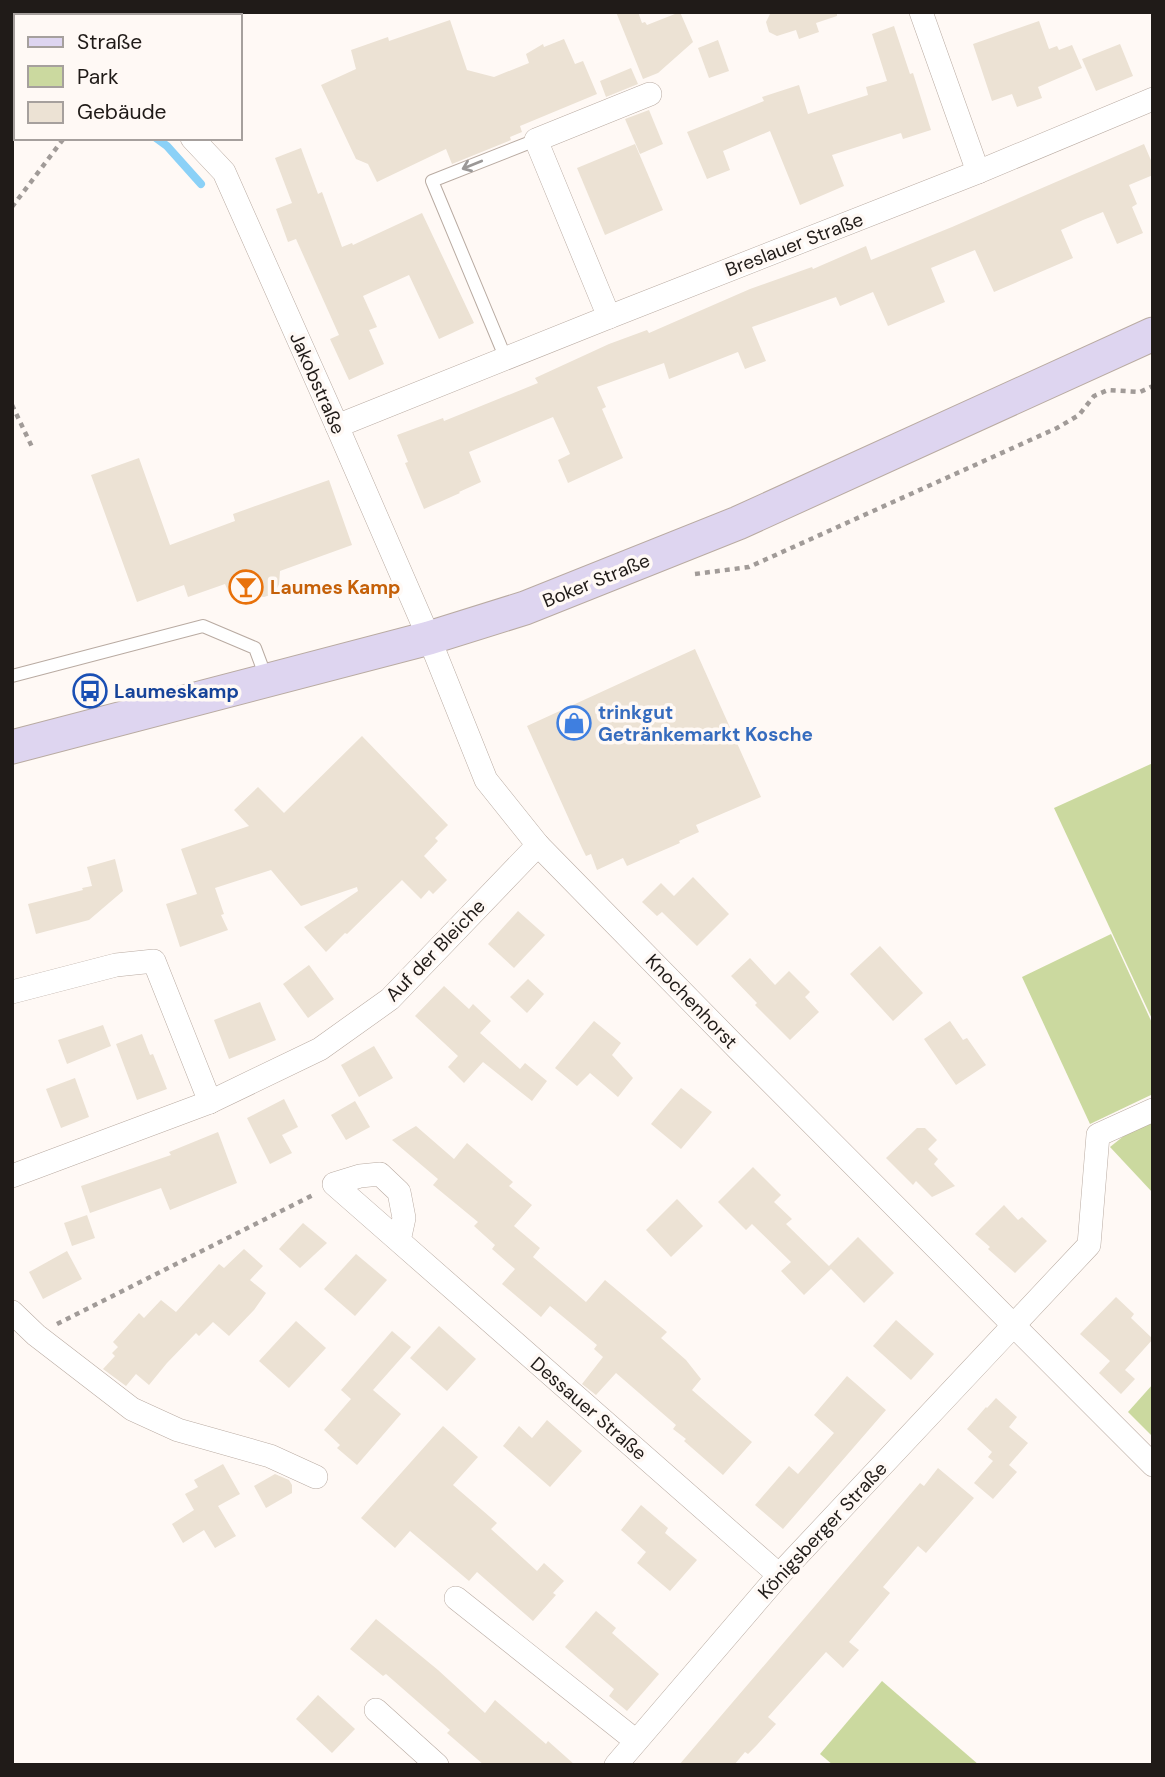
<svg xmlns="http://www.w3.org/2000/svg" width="1165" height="1777" viewBox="0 0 1165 1777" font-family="'DM Sans',sans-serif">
<rect width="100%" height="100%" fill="#fff9f5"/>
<g fill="#cbd99f">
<path d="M1153,763V1021L1054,808Z"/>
<path d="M1111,934L1153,1025V1094L1090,1124L1022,977Z"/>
<path d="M1153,1121V1193L1110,1147L1130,1131Z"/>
<path d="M1153,1384V1437L1128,1412Z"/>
<path d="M882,1681L979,1765H833L820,1754Z"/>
</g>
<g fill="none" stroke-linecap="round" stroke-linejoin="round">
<g stroke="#8bd1f7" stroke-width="8">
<path d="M12,24L16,26"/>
<path d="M156,138L167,146L201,184"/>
</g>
</g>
<g fill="#ece2d4">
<path d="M616,12H638L642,23L645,22L647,25L680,12L693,42L658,73L643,79Z"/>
<path d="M771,12H837V16L816,23L819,32L799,39L796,30L777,36L769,32L766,22Z"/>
<path d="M450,20L467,70L494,77L529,63L526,54L543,44L544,47L564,39L575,64L583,61L597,94L520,126L522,132L510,137L511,140L452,164L446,149L377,182L368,164L356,159L321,85L356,69L351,50L388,37L389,41Z"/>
<path d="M1039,21L1049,49L1057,46L1059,50L1072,45L1082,68L1038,87L1042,98L1017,107L1012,94L992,101L973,44Z"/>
<path d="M894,26L910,74L913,73L931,130L903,139L901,133L832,155L844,186L800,205L770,131L723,151L730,170L707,179L687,132L764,101L762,97L799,85L808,114L868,95L866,87L887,81L872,34Z"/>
<path d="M718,40L729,71L709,78L698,48Z"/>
<path d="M1120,44L1133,76L1096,91L1082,59Z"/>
<path d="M631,68L638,84L606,97L600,81Z"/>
<path d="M649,110L663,144L640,154L625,119Z"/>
<path d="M635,144L663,210L605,235L577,168Z"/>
<path d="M1144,144L1153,165V175L1129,185L1137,204L1132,207L1143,233L1117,244L1103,212L1083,220L1061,230L1073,258L994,292L975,250L931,268L945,302L888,326L873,292L840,306L836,297L752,327L766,361L745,369L738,352L669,379L664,363L597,387L606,407L602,409L623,458L568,483L558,460L570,454L553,417L469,452L481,482L459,492L460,493L424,509L405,463L408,462L397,435L443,418L444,421L538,383L535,378L609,344L647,330L649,333L750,289L812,267L813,269L866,246L871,260L952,227Z"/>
<path d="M301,148L318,194L322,192L342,247L352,243L353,245L422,213L474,323L439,339L409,275L363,296L377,327L369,330L384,364L349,380L330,339L339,335L296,239L288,242L276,209L292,203L275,158Z"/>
<path d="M139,458L170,545L235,521L233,514L329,480L352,545L280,571L279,585L275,591L270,595L264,597L257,596L244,588L229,593L225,584L188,597L184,585L137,602L91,475Z"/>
<path d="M695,649L761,797L696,825L699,832L679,841L680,843L627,866L623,858L597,870L591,854L586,856L582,848L527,726Z"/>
<path d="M362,736L448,825L435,838L438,841L424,856L447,880L433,894L429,890L421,899L402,880L347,934L345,933L326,952L304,927L358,891L357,887L301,906L271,870L215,888L224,914L221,915L228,930L180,947L166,904L197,894L181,849L249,826L234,810L258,787L284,813Z"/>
<path d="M115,859L123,891L89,920L36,934L28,904L83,890L82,888L92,886L87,867Z"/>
<path d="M693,877L729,914L697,946L662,912L657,916L642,902L661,883L674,896Z"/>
<path d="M518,911L545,935L514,968L488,944Z"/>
<path d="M880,946L923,993L893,1021L850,974Z"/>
<path d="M750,958L775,985L789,971L810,992L805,997L819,1012L790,1040L755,1005L757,1003L731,976Z"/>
<path d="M309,965L334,999L308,1018L283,984Z"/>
<path d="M528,979L544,994L527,1013L510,997Z"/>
<path d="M444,986L469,1009L473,1004L491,1021L480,1033L520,1069L525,1063L547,1081L532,1101L483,1062L464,1083L448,1067L458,1056L415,1016Z"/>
<path d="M260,1002L276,1040L229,1059L214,1020Z"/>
<path d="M594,1021L621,1043L612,1055L633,1078L618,1097L590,1073L577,1086L555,1068Z"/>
<path d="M950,1021L963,1040L967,1038L986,1065L956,1085L924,1039Z"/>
<path d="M103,1025L111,1046L67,1064L58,1040Z"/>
<path d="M142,1034L150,1055L153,1054L167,1089L137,1100L116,1044Z"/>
<path d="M374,1046L393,1078L359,1097L341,1065Z"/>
<path d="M75,1078L89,1117L61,1128L46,1089Z"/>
<path d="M681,1088L712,1112L681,1149L651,1124Z"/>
<path d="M284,1099L298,1127L282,1135L292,1153L270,1164L247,1118Z"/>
<path d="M355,1101L370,1127L346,1140L331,1115Z"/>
<path d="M416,1126L454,1159L467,1143L513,1182L509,1186L532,1205L514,1226L540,1248L533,1257L586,1302L605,1280L667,1332L661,1338L686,1360L701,1379L692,1390L752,1442L723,1475L684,1441L686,1439L673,1429L676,1425L616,1373L596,1395L582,1384L603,1357L594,1349L597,1345L550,1306L541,1317L502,1284L515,1269L492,1249L495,1245L474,1226L478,1222L433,1185L438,1179L392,1140Z"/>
<path d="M917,1128H925L937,1140L928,1149L938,1159L934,1164L955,1186L932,1197L916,1181L913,1185L886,1158Z"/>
<path d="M218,1132L237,1183L170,1210L161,1188L90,1213L81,1186L171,1155L169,1152Z"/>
<path d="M753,1167L781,1195L774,1202L792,1219L786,1224L829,1266L858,1237L894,1273L864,1303L831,1269L804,1295L781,1271L791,1262L752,1224L746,1230L718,1202Z"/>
<path d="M677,1199L703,1226L671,1257L646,1230Z"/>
<path d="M1004,1205L1018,1220L1022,1217L1047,1241L1015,1273L988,1249L990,1247L975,1234Z"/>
<path d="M87,1215L95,1238L72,1246L64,1223Z"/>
<path d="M303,1223L327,1243L300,1268L279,1249Z"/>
<path d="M244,1249L263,1266L250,1280L266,1293L254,1310L229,1336L213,1322L199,1336L196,1333L167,1363L149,1385L136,1374L126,1386L103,1369L115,1356L112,1353L118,1347L113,1342L139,1313L144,1318L161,1300L176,1312L219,1264L224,1268Z"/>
<path d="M67,1251L82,1279L43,1299L29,1272Z"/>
<path d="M356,1254L387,1280L355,1316L324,1289Z"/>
<path d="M1116,1297L1134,1314L1131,1318L1153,1339L1125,1370L1135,1379L1121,1394L1099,1373L1110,1361L1080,1334Z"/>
<path d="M896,1320L934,1354L911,1380L873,1346Z"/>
<path d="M296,1321L326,1348L289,1388L259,1361Z"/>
<path d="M439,1326L476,1359L447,1391L410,1358Z"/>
<path d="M392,1331L411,1347L373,1390L401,1414L357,1465L337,1448L340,1445L324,1430L351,1399L341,1390Z"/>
<path d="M847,1376L886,1410L783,1529L755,1505L789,1466L798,1474L834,1433L814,1415Z"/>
<path d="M996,1398L1017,1417L1009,1427L1028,1443L1009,1465L1017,1472L993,1499L974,1483L993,1461L988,1457L992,1452L967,1429L986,1407L987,1408Z"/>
<path d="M547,1420L582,1451L550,1487L503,1446L519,1426L532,1438Z"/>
<path d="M443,1426L478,1457L453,1485L497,1523L491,1529L537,1571L544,1563L564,1581L553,1593L556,1595L533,1621L477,1572L469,1581L410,1531L395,1548L361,1518Z"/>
<path d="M223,1464L240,1494L218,1506L236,1536L215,1548L204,1530L183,1543L172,1524L194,1510L185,1494L198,1487L194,1480Z"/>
<path d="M938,1468L974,1498L926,1553L918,1546L883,1587L890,1593L849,1642L859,1650L843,1668L826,1652L768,1717L776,1724L757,1745L748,1754L745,1752L734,1765H679L920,1483L924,1486Z"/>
<path d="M275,1474L289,1480L292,1485V1493L266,1508L254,1486Z"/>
<path d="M641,1505L668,1528L665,1533L697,1560L670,1591L637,1563L646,1552L621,1530Z"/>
<path d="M596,1611L616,1628L612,1633L659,1674L627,1711L609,1696L614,1689L565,1647Z"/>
<path d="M376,1619L438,1670L485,1713L495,1700L546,1744L548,1741L575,1765H484L447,1733L450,1730L386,1674L383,1676L350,1649Z"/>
<path d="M318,1695L355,1729L332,1753L296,1719Z"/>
</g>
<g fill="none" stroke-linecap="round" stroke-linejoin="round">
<defs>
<g id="lane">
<path d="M506,359L432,181L536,140"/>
<path d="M12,676L203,626L255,648L267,680"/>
</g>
<g id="street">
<path d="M32,12L37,16"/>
<path d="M921,12L978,172"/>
<path d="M192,138L224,172L337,426L429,638L486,780L538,845L739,1050L1153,1465"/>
<path d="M609,317L536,140L650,94"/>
<path d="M337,426L609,317L978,172L1153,99"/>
<path d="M12,992L116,965L154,961L210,1102"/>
<path d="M12,1176L210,1102L320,1049L390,999L538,845"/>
<path d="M399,1241L334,1184L360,1176L380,1174L399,1192L404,1218L399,1241L779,1575"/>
<path d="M12,1312L36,1335L132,1409L178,1430L270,1456L316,1477"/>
<path d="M456,1598L636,1741"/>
<path d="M376,1710L437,1765"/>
<path d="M616,1765L779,1575L1089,1245L1098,1135L1153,1110"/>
</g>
<path id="secondary" d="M12,747L429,638L525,608L738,523L1153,334"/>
</defs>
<use href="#lane" stroke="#b9aba2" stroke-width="14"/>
<use href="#street" stroke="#b9aba2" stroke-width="24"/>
<use href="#secondary" stroke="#b9aba2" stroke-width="35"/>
<g stroke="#a19b98" stroke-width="4.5" stroke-dasharray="5 5" stroke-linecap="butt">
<path d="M12,207L64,138"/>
<path d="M12,405L33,449"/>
<path d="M695,574L749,567L1057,428L1079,415L1094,396L1108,390L1140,392L1153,386"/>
<path d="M57,1324L315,1194"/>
</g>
<use href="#lane" stroke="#fff" stroke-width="12"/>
<use href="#street" stroke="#fff" stroke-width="23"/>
<use href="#secondary" stroke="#ded5f0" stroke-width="33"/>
</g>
<defs><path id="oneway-shaft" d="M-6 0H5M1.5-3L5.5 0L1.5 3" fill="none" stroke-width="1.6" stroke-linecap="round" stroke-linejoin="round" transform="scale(1.75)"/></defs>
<use stroke="#9b9897" href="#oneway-shaft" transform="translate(472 165) rotate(158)"/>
<defs>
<symbol id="bar-ring" viewBox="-11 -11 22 22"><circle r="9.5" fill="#fff9f5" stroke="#e8710a" stroke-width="1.5"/><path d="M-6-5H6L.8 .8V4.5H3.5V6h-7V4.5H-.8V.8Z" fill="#e8710a"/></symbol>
<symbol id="bus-ring" viewBox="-11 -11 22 22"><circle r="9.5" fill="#fff9f5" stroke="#1a4fb4" stroke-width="1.5"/><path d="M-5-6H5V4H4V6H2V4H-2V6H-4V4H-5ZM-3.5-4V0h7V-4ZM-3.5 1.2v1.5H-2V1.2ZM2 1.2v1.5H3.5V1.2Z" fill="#1a4fb4"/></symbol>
<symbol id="shop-ring" viewBox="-11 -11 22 22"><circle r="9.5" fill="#fff9f5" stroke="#3f7fe0" stroke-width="1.5"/><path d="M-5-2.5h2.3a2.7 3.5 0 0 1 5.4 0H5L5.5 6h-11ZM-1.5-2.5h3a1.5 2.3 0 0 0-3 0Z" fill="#3f7fe0"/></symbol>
</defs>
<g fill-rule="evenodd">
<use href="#bar-ring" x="227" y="568" width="38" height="38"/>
<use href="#bus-ring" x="71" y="672" width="38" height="38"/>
<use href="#shop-ring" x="555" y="704" width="38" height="38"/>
</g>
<g text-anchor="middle" stroke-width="7" stroke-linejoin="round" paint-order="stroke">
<g font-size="19" fill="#201b18" stroke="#fff9f5">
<text transform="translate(794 244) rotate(-21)" y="7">Breslauer Straße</text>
<text transform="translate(318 383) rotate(66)" y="7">Jakobstraße</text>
<text transform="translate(596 580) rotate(-22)" y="7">Boker Straße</text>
<text transform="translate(435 950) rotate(-46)" y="7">Auf der Bleiche</text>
<text transform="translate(692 1001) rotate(46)" y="7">Knochenhorst</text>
<text transform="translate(589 1408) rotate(41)" y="7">Dessauer Straße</text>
<text transform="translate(822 1530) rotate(-47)" y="7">Königsberger Straße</text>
</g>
<g font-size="19" font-weight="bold" fill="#c56008" stroke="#fff9f5" text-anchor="start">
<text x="270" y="594">Laumes Kamp</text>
</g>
<g font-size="19" font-weight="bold" fill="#164399" stroke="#fff9f5" text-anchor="start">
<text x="114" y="698">Laumeskamp</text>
</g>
<g font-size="19" font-weight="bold" fill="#366cbe" stroke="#fff9f5" text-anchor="start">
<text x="598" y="719">trinkgut<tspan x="598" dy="22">Getränkemarkt Kosche</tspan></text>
</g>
</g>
<rect width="1165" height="1777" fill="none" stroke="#201b18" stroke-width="28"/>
<rect x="14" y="14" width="228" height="126" fill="#fff9f5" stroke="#a6a09d" stroke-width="2"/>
<rect x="28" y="37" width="35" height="10" fill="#ded5f0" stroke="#a6a09d" stroke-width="2"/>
<text x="77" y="49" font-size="21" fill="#201b18">Straße</text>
<rect x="28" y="66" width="35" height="21" fill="#cbd99f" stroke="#a6a09d" stroke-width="2"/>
<text x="77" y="84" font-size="21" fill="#201b18">Park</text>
<rect x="28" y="102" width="35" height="21" fill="#ece2d4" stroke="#a6a09d" stroke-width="2"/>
<text x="77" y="119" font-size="21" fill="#201b18">Gebäude</text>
</svg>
